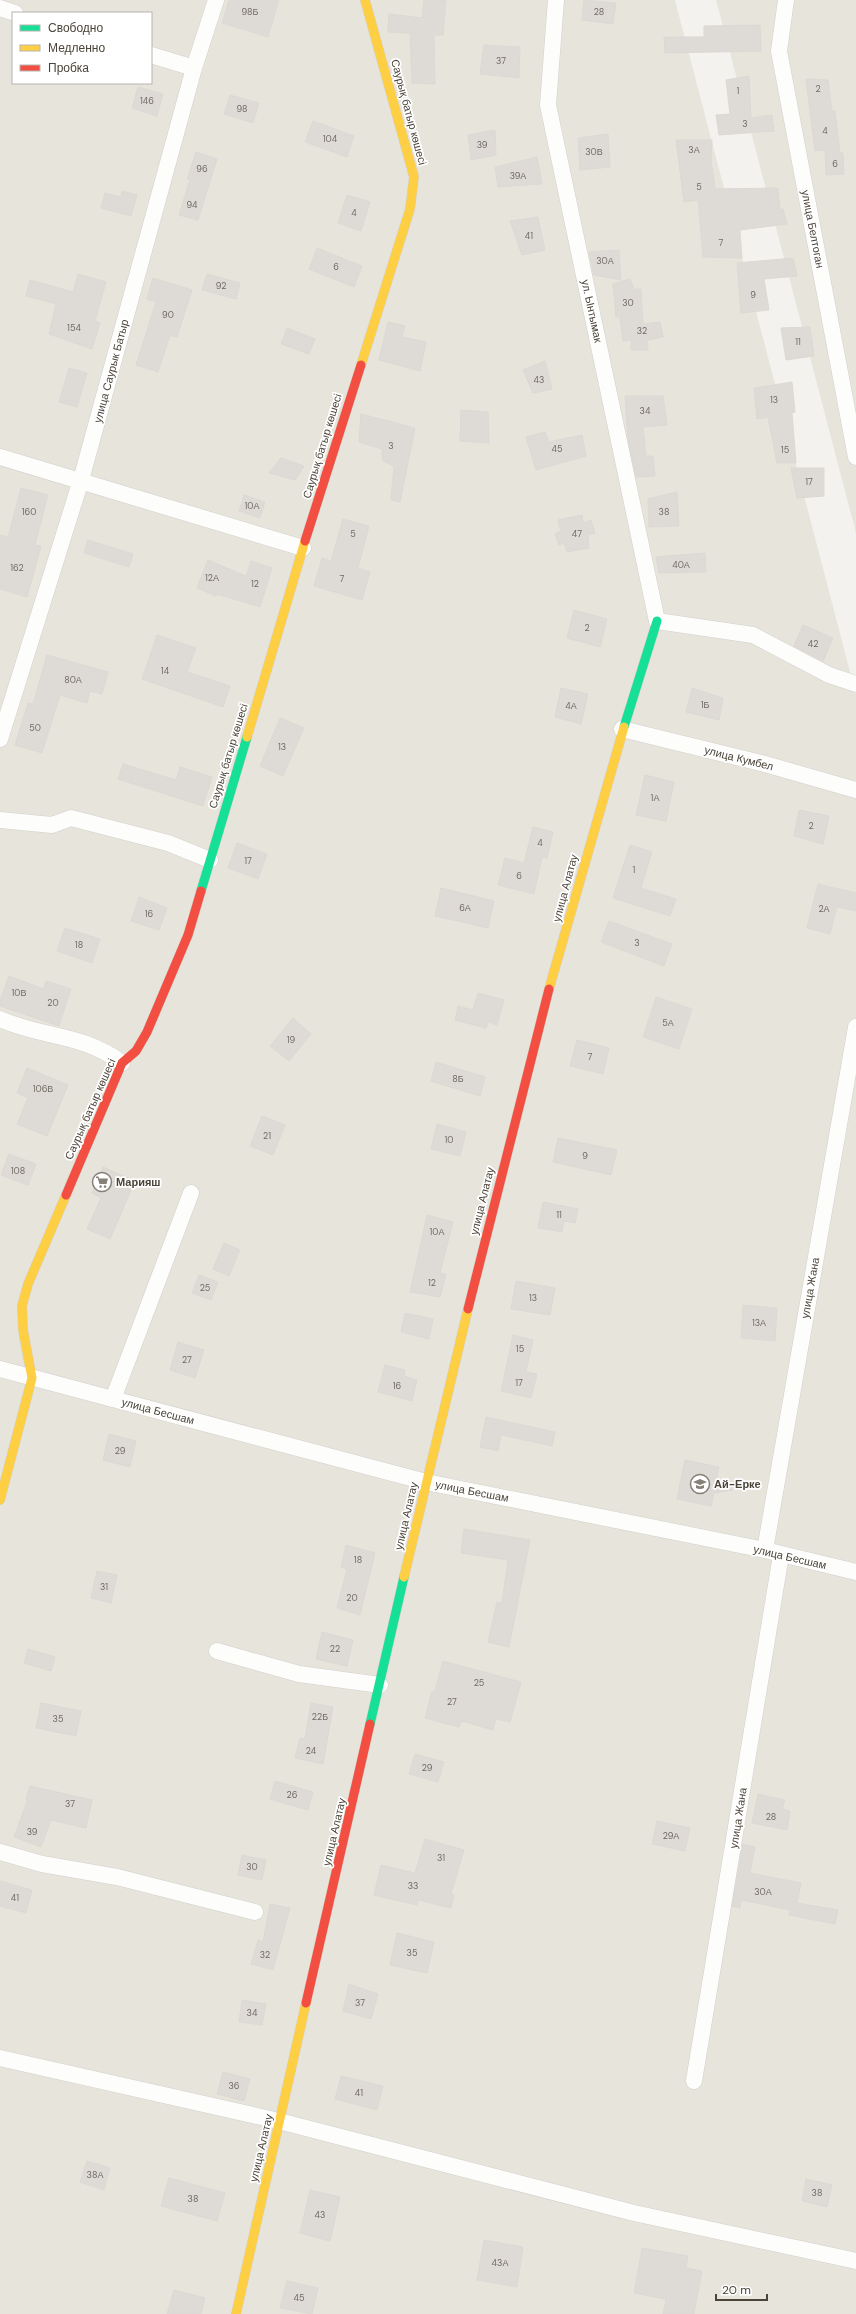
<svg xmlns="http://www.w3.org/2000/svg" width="856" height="2314" viewBox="0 0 856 2314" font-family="'DM Sans',sans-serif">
<rect width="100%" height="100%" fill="#f4f2ee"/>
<g fill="#e7e4dc" fill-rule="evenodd">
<path d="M0,0H675L856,695V2314H0ZM13,13H151V83H13Z"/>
<path d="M716,0H856V533L751,132Z"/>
</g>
<g fill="#dedbd6" stroke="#dcd9d4">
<path d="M229,0H279L268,37L222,23Z"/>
<path d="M424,0H446L443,35H434L435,84L412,83L410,33L388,32L389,14L422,18Z"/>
<path d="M584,0L616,3L613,24L582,20Z"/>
<path d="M760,25L761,51L665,53L664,37H704V26Z"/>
<path d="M484,45L520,47L519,78L480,74Z"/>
<path d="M749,76L751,118L772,115L774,131L719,135L716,115L730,114L726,80Z"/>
<path d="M806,79L828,80L832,111H835L840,153H843L844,174L826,175L825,150L815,151Z"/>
<path d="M138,87L163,94L157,116L132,108Z"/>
<path d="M230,95L259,103L253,123L224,114Z"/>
<path d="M313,121L354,136L347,157L305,142Z"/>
<path d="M495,130L496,155L471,160L468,135Z"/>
<path d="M608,134L610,167L580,170L578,138Z"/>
<path d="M676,140H712L711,160L715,189L778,188L780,209H783L787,224L740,230L742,258L703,257L698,200L684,202Z"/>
<path d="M196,152L217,159L198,220L179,215L190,179H187Z"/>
<path d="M537,157L542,184L498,187L495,167Z"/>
<path d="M122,191L137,195L131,216L101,208L105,193L121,197Z"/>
<path d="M347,195L370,202L361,231L338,223Z"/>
<path d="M538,217L545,250L522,255L510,221Z"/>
<path d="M317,248L362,266L354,287L309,269Z"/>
<path d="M619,250L621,280L594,275L589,252Z"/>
<path d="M793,258L797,276L764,279L769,310L741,313L737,263Z"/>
<path d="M78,274L106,282L95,321L100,323L92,349L49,334L56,304L26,296L30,280L73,292Z"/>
<path d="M207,274L240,283L236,299L202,290Z"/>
<path d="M153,278L192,290L177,337L170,335L158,372L136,365L156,302L147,299Z"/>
<path d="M630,279L634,289H641L643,324L660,322L663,337L647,340L648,350H631V340L623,341L620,317H616L613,284Z"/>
<path d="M388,322L405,326L402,337L426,342L420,371L379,360Z"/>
<path d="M810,327L814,356L786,360L781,328Z"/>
<path d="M287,328L315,339L309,354L281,344Z"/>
<path d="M545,361L552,389L533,393L523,370Z"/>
<path d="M69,368L87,373L77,407L59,402Z"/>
<path d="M792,382L795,412L792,413L796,463H777L768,417L757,419L754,388Z"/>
<path d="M625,396H663L667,425L643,427L646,456H653L655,476L636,477L628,438Z"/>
<path d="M461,410L488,412L489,443L460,441Z"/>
<path d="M361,414L415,428L400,502L391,500L394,466L383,461L382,449L359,442Z"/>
<path d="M545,432L549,442L582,435L586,456L536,470L526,437Z"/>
<path d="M281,458L304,466L295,480L269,473Z"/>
<path d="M791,468H824V496L797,498Z"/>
<path d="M21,488L48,495L35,545L41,546L27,597L0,589V535L8,537Z"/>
<path d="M677,492L679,526L649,527L648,499Z"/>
<path d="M244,495L265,502L260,518L239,511Z"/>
<path d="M582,515L583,523L591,520L595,533L588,535L589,548L567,552L564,543L559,545L555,534L561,531L558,520Z"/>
<path d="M343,519L369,526L358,568L370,572L362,600L314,586L322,558L331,561Z"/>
<path d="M88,540L133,554L129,567L84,553Z"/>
<path d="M705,553L706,572L659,573L656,557Z"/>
<path d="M208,560L246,576L251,561L272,568L260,607L217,594L216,596L197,588Z"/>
<path d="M574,610L607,619L600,647L567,638Z"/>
<path d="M803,625L833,638L823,661L794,646Z"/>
<path d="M157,635L196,648L187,672L230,686L223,707L142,679Z"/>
<path d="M47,655L108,672L102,694L90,691L87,703L60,695L42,753L15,745L28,703L33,704Z"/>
<path d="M561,688L588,694L581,724L555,717Z"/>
<path d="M692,688L723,698L719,720L686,712Z"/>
<path d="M280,718L304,728L283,776L260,766Z"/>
<path d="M123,764L176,780L180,767L212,777L203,806L118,779Z"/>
<path d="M645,775L674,782L666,821L636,815Z"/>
<path d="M799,810L829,816L823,844L794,836Z"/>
<path d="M533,827L553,832L547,858L542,857L534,894L498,885L505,858L524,863Z"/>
<path d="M237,843L267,854L258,879L228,868Z"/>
<path d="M630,845L652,852L641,888L676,899L670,916L613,898Z"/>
<path d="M818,884L856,893V911L837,907L830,934L807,928Z"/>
<path d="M441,888L494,901L488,928L435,916Z"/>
<path d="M139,897L167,908L159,930L131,921Z"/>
<path d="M609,921L672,944L664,966L601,942Z"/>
<path d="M65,928L100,939L92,963L57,951Z"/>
<path d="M9,976L44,989L46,981L71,989L59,1026L0,1006V1000Z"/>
<path d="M478,993L504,1000L497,1025L488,1022L486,1028L455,1020L458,1006L473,1010Z"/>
<path d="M656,997L692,1009L679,1049L643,1037Z"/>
<path d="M293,1018L311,1034L289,1061L270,1046Z"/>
<path d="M577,1040L609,1048L603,1074L570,1066Z"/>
<path d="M436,1062L485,1077L480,1096L431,1081Z"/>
<path d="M27,1068L68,1085L47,1136L17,1124L28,1098L17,1093Z"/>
<path d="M262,1116L285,1125L273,1155L250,1146Z"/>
<path d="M437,1124L466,1132L460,1156L431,1149Z"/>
<path d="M558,1138L617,1150L611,1175L553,1162Z"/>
<path d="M9,1154L36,1164L28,1185L1,1175Z"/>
<path d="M103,1167L135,1181L110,1239L87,1229L101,1198L92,1193Z"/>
<path d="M543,1202L578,1209L575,1223L564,1221L562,1232L538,1228Z"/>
<path d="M427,1215L453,1222L440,1273L446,1274L440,1297L410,1292Z"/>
<path d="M224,1243L240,1250L229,1276L213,1269Z"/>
<path d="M199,1275L218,1282L211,1300L192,1293Z"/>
<path d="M516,1281L555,1288L550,1315L511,1309Z"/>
<path d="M743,1305L777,1308L775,1341L741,1338Z"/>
<path d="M405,1313L433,1319L429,1339L401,1332Z"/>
<path d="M513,1335L533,1340L526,1372L537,1374L531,1398L501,1391Z"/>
<path d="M178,1342L204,1350L195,1378L170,1370Z"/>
<path d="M385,1365L405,1370L404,1376L417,1380L412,1401L378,1392Z"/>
<path d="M486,1417L555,1432L552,1446L501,1435L498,1451L480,1447Z"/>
<path d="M109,1434L136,1441L130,1467L103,1460Z"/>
<path d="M685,1460L719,1467L716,1480L733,1490L714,1493L711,1506L677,1499Z"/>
<path d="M464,1529L530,1540L509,1647L488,1642L497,1602L502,1603L508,1560L461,1553Z"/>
<path d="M346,1545L375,1553L360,1615L337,1608L347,1569L341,1567Z"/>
<path d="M97,1571L117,1575L111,1603L91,1598Z"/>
<path d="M322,1632L353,1640L347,1666L316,1659Z"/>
<path d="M28,1649L55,1657L51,1671L24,1663Z"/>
<path d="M443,1661L521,1682L510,1722L496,1719L493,1730L462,1721L459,1727L425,1718L432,1691H435Z"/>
<path d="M41,1703L81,1711L76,1736L36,1728Z"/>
<path d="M311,1703L333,1707L323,1764L295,1758L300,1738L305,1739Z"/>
<path d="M415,1754L444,1762L438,1782L409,1774Z"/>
<path d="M275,1781L313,1792L308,1810L270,1799Z"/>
<path d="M30,1786L92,1800L86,1828L51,1820L41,1847L14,1837L28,1799H26Z"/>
<path d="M758,1794L785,1800L782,1809L790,1811L787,1830L752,1823Z"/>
<path d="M657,1821L690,1828L685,1851L652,1844Z"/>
<path d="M425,1839L464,1850L451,1894L454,1895L451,1908L418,1900L417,1905L374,1895L381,1865L415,1873Z"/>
<path d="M743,1844L755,1847L750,1873L801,1883L797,1903L838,1910L835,1924L789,1915L790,1910L741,1900L740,1908L732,1906Z"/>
<path d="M242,1855L266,1860L262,1880L238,1875Z"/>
<path d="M0,1881L32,1890L26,1913L0,1906Z"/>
<path d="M270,1904L290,1908L273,1970L251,1964L258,1940L263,1942Z"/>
<path d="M397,1933L434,1942L427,1973L390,1965Z"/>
<path d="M349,1984L378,1994L371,2019L343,2011Z"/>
<path d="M242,2000L266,2004L262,2025L239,2022Z"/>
<path d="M223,2072L250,2079L244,2101L217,2094Z"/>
<path d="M341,2076L383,2086L377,2110L335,2099Z"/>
<path d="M87,2161L110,2168L104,2190L80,2182Z"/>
<path d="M169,2178L225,2193L217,2221L161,2206Z"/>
<path d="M806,2179L832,2185L827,2207L802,2201Z"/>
<path d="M310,2190L340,2197L330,2241L300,2233Z"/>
<path d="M484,2240L523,2247L517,2287L477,2280Z"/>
<path d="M642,2248L688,2256L686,2268L702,2271L694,2314H663L666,2299L634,2293Z"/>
<path d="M287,2281L318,2288L312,2314L280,2308Z"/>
<path d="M174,2290L205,2298L201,2314H167Z"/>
</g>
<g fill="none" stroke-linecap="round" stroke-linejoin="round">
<defs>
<g id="street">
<path d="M556,0L548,105L657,621L753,635L829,675L856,684"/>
<path d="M786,0L779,51L856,457"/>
<path d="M0,8L15,13"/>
<path d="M151,55L194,68"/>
<path d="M0,457L303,548"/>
<path d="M622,729L765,764L856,790"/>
<path d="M0,739L81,480L194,68L216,0"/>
<path d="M0,820L52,825L71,818L168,843L210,860"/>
<path d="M0,1019C42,1038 82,1033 122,1063"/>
<path d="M0,1369L426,1482L765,1550L856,1572"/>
<path d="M113,1399L191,1193"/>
<path d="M765,1550L856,1027"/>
<path d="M217,1651L299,1674L380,1685"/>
<path d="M0,1852L42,1864L117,1877L255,1912"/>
<path d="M0,2058L279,2121L634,2213L856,2261"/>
<path d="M694,2081L781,1555"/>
</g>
<g id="fast">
<path d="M624,727L657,621"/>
<path d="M201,891L247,737"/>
<path d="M370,1724L404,1577"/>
</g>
<g id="slow">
<path d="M361,365L410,209L414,177L365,0"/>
<path d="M247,737L305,541"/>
<path d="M549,989L624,727"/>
<path d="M0,1500L32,1378L23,1330L22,1306L28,1284L66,1195"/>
<path d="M404,1577L468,1309"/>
<path d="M236,2314L306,2003"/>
</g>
<g id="jam">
<path d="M305,541L361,365"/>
<path d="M66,1195L122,1063L136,1051L147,1032L188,935L201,891"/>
<path d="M468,1309L549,989"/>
<path d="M306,2003L370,1724"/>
</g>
</defs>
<use href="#street" stroke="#d2d0cb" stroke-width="17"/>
<use href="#fast" stroke="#d3cfc5" stroke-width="10"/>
<use href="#slow" stroke="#d3cfc5" stroke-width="10"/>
<use href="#jam" stroke="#d3cfc5" stroke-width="10"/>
<use href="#street" stroke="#fdfdfc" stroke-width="16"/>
<use href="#fast" stroke="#16e098" stroke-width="9"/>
<use href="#slow" stroke="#ffcf43" stroke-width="9"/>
<use href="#jam" stroke="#f24e42" stroke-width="9"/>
</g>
<defs>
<symbol id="supermarket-ring" viewBox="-11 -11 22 22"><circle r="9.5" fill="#fff" stroke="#868178" stroke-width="1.5"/><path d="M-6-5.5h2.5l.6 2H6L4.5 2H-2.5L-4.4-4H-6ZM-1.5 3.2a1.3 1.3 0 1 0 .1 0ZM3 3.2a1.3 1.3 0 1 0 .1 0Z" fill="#868178"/></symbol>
<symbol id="school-ring" viewBox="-11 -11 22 22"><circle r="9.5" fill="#fff" stroke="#868178" stroke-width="1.5"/><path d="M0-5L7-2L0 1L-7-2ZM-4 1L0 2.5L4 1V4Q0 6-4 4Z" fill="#868178"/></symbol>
</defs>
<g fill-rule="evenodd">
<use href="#supermarket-ring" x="91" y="1171" width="22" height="22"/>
<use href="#school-ring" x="689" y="1473" width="22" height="22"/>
</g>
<g text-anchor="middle" stroke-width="3.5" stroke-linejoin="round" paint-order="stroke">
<g font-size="9" fill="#706a61">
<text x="250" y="15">98Б</text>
<text x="599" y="15">28</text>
<text x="501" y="64">37</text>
<text x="818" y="92">2</text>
<text x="738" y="94">1</text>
<text x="147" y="104">146</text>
<text x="242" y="112">98</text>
<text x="745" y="127">3</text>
<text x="825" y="134">4</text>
<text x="330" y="142">104</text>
<text x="482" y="148">39</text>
<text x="694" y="153">3А</text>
<text x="594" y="155">30В</text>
<text x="835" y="167">6</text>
<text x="202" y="172">96</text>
<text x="518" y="179">39А</text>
<text x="699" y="190">5</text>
<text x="192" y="208">94</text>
<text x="354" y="216">4</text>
<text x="529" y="239">41</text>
<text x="721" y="246">7</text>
<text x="605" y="264">30А</text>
<text x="336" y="270">6</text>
<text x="221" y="289">92</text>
<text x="753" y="298">9</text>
<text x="628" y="306">30</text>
<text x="168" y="318">90</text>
<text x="74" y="331">154</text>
<text x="642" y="334">32</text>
<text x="798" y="345">11</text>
<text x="539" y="383">43</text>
<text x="774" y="403">13</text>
<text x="645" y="414">34</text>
<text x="391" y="449">3</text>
<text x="557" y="452">45</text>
<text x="785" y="453">15</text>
<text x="809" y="485">17</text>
<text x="252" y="509">10А</text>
<text x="29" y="515">160</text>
<text x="664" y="515">38</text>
<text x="353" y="537">5</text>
<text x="577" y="537">47</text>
<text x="681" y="568">40А</text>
<text x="17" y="571">162</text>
<text x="212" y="581">12А</text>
<text x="342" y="582">7</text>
<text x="255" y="587">12</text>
<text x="587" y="631">2</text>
<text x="813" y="647">42</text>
<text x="165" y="674">14</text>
<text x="73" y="683">80А</text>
<text x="705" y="708">1Б</text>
<text x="571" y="709">4А</text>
<text x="35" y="731">50</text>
<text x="282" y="750">13</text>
<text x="655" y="801">1А</text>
<text x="811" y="829">2</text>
<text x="540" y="846">4</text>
<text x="248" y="864">17</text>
<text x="634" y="873">1</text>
<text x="519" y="879">6</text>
<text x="465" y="911">6А</text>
<text x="824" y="912">2А</text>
<text x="149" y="917">16</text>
<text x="637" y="946">3</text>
<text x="79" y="948">18</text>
<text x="19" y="996">10В</text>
<text x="53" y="1006">20</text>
<text x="668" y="1026">5А</text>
<text x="291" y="1043">19</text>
<text x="590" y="1060">7</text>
<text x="458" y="1082">8Б</text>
<text x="43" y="1092">106В</text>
<text x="267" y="1139">21</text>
<text x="449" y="1143">10</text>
<text x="585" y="1159">9</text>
<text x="18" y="1174">108</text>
<text x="559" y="1218">11</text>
<text x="437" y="1235">10А</text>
<text x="432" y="1286">12</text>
<text x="205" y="1291">25</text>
<text x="533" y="1301">13</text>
<text x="759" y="1326">13А</text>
<text x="520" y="1352">15</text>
<text x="187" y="1363">27</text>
<text x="519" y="1386">17</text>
<text x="397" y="1389">16</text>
<text x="120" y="1454">29</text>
<text x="358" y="1563">18</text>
<text x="104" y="1590">31</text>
<text x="352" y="1601">20</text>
<text x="335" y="1652">22</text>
<text x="479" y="1686">25</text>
<text x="452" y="1705">27</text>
<text x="320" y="1720">22Б</text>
<text x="58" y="1722">35</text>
<text x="311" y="1754">24</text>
<text x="427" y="1771">29</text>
<text x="292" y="1798">26</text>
<text x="70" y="1807">37</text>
<text x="771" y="1820">28</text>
<text x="32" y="1835">39</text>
<text x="671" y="1839">29А</text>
<text x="441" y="1861">31</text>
<text x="252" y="1870">30</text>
<text x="413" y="1889">33</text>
<text x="763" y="1895">30А</text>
<text x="15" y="1901">41</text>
<text x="412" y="1956">35</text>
<text x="265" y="1958">32</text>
<text x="360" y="2006">37</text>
<text x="252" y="2016">34</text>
<text x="234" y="2089">36</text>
<text x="359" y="2096">41</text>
<text x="95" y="2178">38А</text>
<text x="817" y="2196">38</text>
<text x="193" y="2202">38</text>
<text x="320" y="2218">43</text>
<text x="500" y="2266">43А</text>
<text x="299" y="2301">45</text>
</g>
<g font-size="11" fill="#4b4439" stroke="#fff">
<text transform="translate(409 112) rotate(75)" y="4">Саурық батыр көшесі</text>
<text transform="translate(813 229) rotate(79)" y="4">улица Белтоган</text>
<text transform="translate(592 311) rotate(78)" y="4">ул. Ынтымак</text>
<text transform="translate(111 371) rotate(-75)" y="4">улица Саурык Батыр</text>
<text transform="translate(322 446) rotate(-73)" y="4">Саурық батыр көшесі</text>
<text transform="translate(228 756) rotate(-73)" y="4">Саурық батыр көшесі</text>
<text transform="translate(739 758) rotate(14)" y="4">улица Кумбел</text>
<text transform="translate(565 888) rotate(-75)" y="4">улица Алатау</text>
<text transform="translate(90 1109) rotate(-66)" y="4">Саурық батыр көшесі</text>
<text transform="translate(482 1201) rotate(-76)" y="4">улица Алатау</text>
<text transform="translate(810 1288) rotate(-80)" y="4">улица Жана</text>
<text transform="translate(158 1411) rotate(15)" y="4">улица Бесшам</text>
<text transform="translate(472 1491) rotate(11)" y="4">улица Бесшам</text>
<text transform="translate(406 1516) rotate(-77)" y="4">улица Алатау</text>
<text transform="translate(790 1557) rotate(13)" y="4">улица Бесшам</text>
<text transform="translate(738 1818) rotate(-81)" y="4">улица Жана</text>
<text transform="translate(334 1832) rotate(-77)" y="4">улица Алатау</text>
<text transform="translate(261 2148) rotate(-77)" y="4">улица Алатау</text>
</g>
<g font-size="11" font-weight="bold" fill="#4b4439" stroke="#fff" text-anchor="start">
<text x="116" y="1186">Марияш</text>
<text x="714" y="1488">Ай-Ерке</text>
</g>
</g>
<rect x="12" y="12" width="140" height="72" fill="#ffffff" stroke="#b7b4b0"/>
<rect x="20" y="25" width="20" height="6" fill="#16e098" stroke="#b7b4b0"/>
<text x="48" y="32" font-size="12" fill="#4b4439">Свободно</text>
<rect x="20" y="45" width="20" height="6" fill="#ffcf43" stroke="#b7b4b0"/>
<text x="48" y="52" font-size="12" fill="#4b4439">Медленно</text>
<rect x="20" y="65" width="20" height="6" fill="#f24e42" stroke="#b7b4b0"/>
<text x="48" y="72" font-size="12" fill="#4b4439">Пробка</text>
<path d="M716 2294v6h51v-6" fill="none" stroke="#4b4439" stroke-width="2"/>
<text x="722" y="2294" font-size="12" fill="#4b4439" stroke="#ffffff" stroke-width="3" paint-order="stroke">20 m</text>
</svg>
